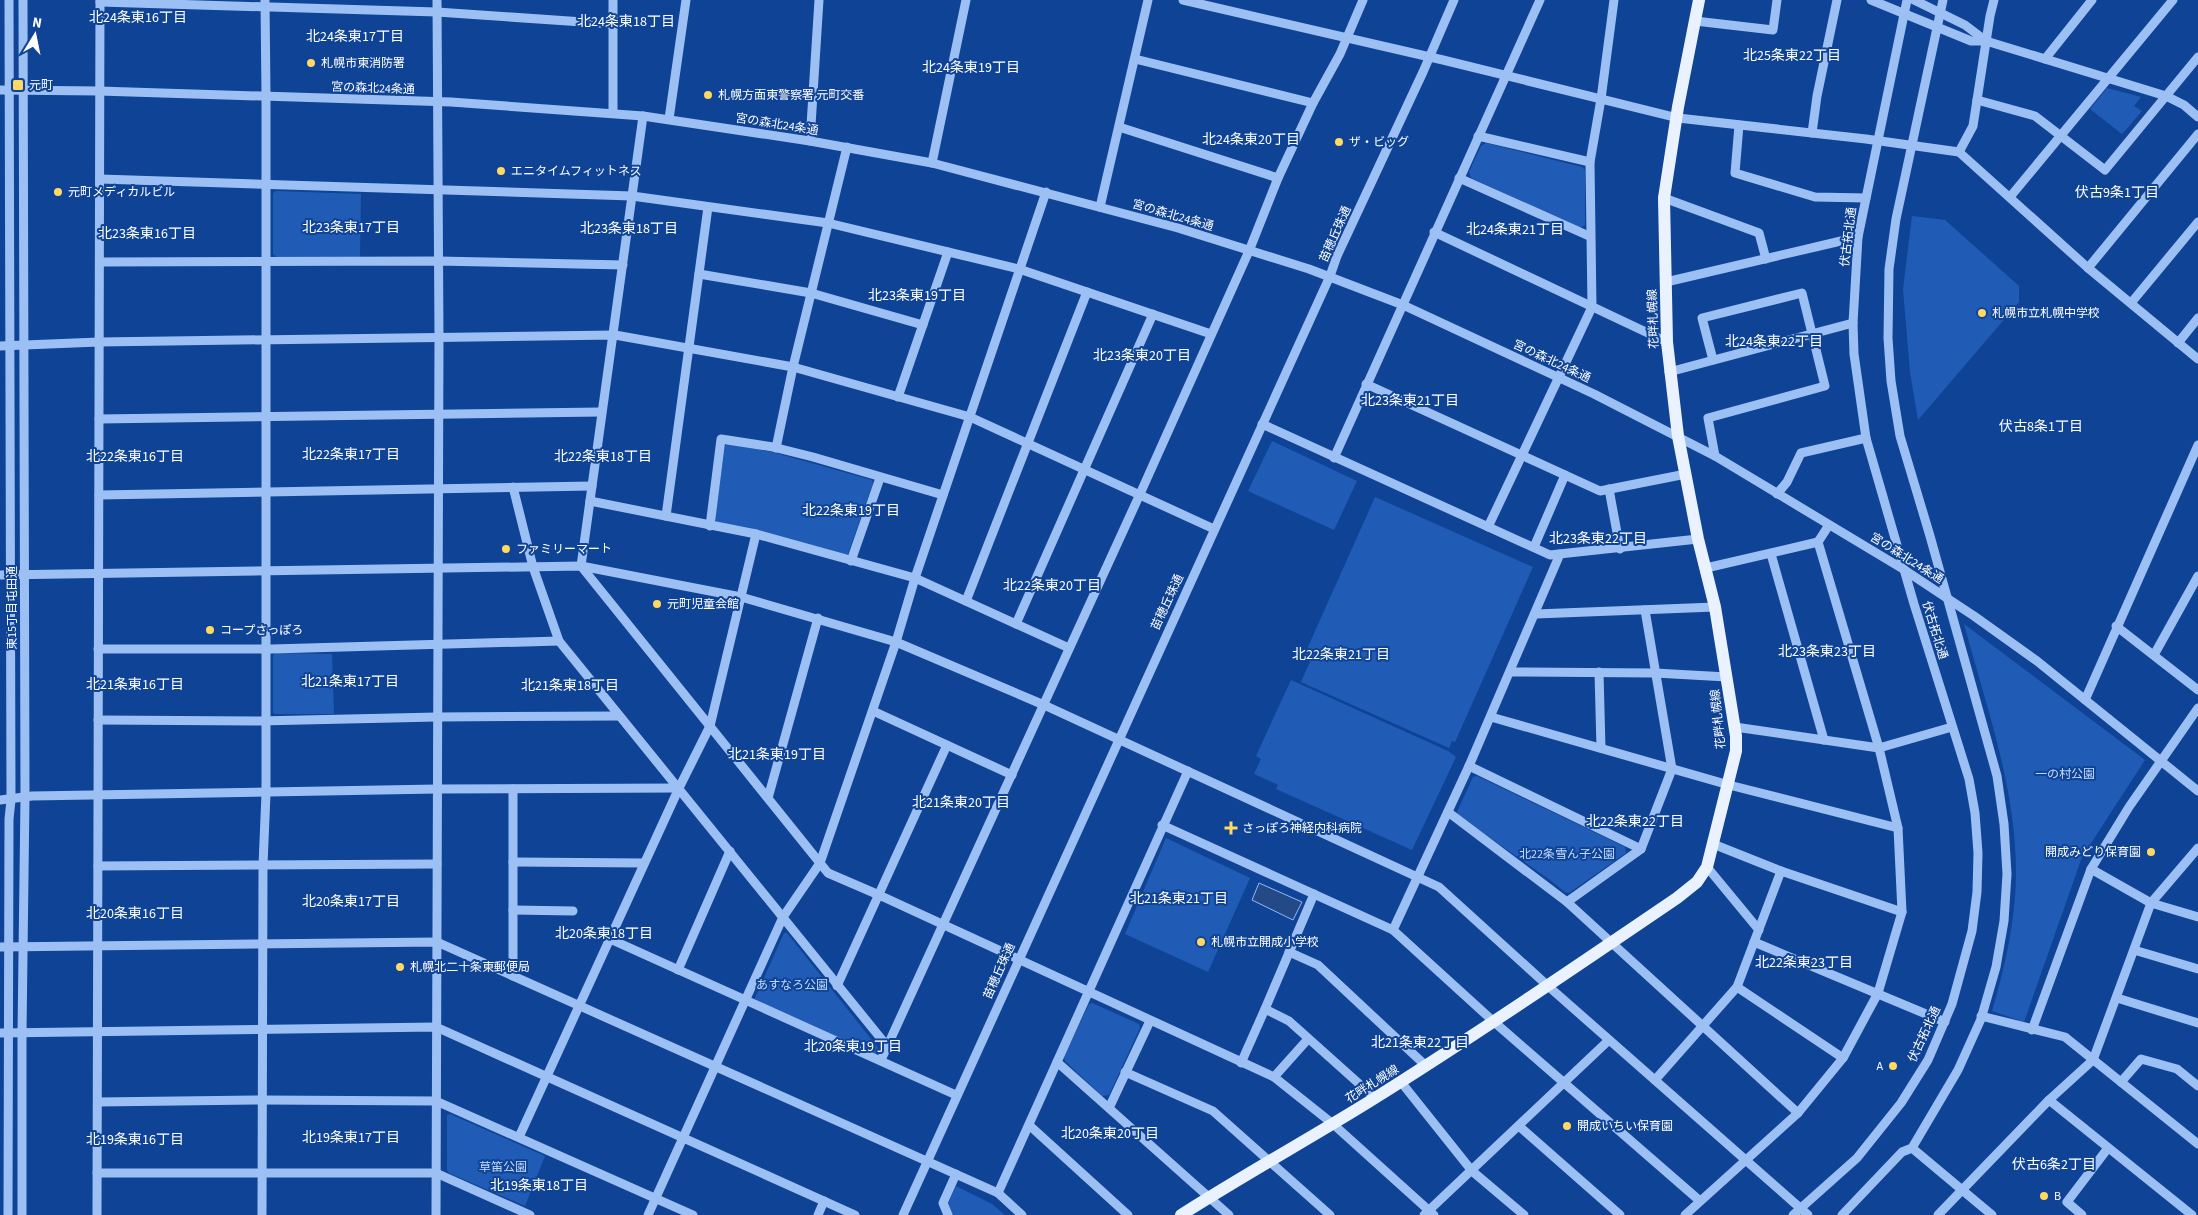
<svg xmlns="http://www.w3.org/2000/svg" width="2198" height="1215" viewBox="0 0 2198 1215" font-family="'Source Sans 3','Noto Sans JP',sans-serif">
<rect width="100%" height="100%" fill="#0f4396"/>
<g fill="#205cb5">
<path d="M2107,88L2141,97L2134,106L2142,111L2122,134L2090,109Z"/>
<path d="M1486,143L1582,167L1585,170V225L1580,228L1471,178L1469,172L1481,146Z"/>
<path d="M276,191L361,194L360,257H277L273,254V193Z"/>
<path d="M1912,216L1945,220L2019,286V302L1918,420L1910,372L1903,289Z"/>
<path d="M1272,441L1357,481L1334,530L1248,491Z"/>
<path d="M728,444L772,452L872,480L873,483L848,554L846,555L749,528L717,522L715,519L725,446Z"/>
<path d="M1375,497L1533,567L1455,742L1452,741L1449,748L1301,682L1310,662L1303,658Z"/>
<path d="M1964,624L2145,760L2082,857L2024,1022L1992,1011C2005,967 2015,923 2016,877C2017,790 1986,706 1964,624Z"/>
<path d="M275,653L332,654L334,714H276L273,713V656Z"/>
<path d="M1291,680L1448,751L1456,757L1412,850L1276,789L1278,785L1254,774L1261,759L1256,756Z"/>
<path d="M1477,776L1625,847L1626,853L1569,893L1565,892L1550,880L1459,816L1457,812L1473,777Z"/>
<path d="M1166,838L1250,878L1208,972L1125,934Z"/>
<path d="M784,933H787L879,1049L876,1054L754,1000Z"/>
<path d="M1092,1003L1139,1024L1140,1028L1109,1095L1102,1096L1065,1061L1064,1057L1089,1004Z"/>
<path d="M450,1114L545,1156L525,1206L449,1173L447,1170V1115Z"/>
<path d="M956,1186L992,1204L1005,1215H952L948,1204Z"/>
</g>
<path fill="#234987" stroke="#8fbaf8" d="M1259,883L1302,902L1293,920L1252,900Z"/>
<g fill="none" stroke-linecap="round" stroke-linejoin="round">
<g stroke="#9dc0f4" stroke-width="9">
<path d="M1183,0L1443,60L1678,118L1866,139L1959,152L2088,268L2198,359"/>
<path d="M1871,0L1971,41H1986L2166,96L2184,105L2198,117"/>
<path d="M1914,0L1965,25L1986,41"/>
<path d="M100,2L437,12L612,24"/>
<path d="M1695,21L1773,30L1777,0"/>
<path d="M1135,59L1313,103"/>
<path d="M2045,59L2092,0"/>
<path d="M0,90L99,91L451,102L643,116L810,141L932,163L1178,228L1309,269L1403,305L1594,394L1715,456L1903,569L1974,616L2037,661L2198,791"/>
<path d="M1977,100L2035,116L2105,170L2198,57"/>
<path d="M613,113V0"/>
<path d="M643,116L581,566L828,873L879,895L1274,1077L1333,1124L1434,1215"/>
<path d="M669,119L686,0"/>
<path d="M1739,125L1735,173L1815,197L1866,198"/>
<path d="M1119,127L1278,178"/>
<path d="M1812,133L1817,96L1837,0"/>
<path d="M1478,136L1590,162"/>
<path d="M810,141L819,0"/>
<path d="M1959,152L1973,126L1990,16L1994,0"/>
<path d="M932,163L966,0"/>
<path d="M1459,178L1589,236"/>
<path d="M100,179L632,196L828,223L1019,269L1211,334"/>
<path d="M2010,197L2173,0"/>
<path d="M1664,198L1759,233L1766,259"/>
<path d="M1100,207L1148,0"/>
<path d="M1434,232L1667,342"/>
<path d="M100,262L438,261L623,265"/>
<path d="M2088,268L2198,134"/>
<path d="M699,274L811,293L923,325"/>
<path d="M1666,282L1858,237"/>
<path d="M2131,303L2198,222"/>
<path d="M2178,343L2198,318"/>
<path d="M0,346L99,342L615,335L793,367L970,417L1214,529"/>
<path d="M1713,360L1702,318L1802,293L1825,386L1708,418L1715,456"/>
<path d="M1669,372L1853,323"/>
<path d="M1366,384L1600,491L1686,474"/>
<path d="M898,397L948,252"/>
<path d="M99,419L601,412"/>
<path d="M1262,424L1550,555L1698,539"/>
<path d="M776,448L793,367L847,147"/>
<path d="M1334,458L1540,0"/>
<path d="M513,487L533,567L559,641L887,1046"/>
<path d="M1609,489L1620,549"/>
<path d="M1777,494L1787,482L1801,453L1866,438"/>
<path d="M99,495L592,486"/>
<path d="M590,501L756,534L915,578L1069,648"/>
<path d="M666,516L708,207"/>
<path d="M710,526L721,439L773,447L813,457L943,495"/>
<path d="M1488,527L1592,307L1590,162L1601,99L1614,0"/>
<path d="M1534,547L1565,475"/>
<path d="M1771,554L1824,740"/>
<path d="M851,561L880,478"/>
<path d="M1706,568L1818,542"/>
<path d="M0,575L581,566L741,597L896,642L1044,705L1439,887L1548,986L1808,1215"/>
<path d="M966,601L1087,292"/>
<path d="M1536,614L1715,607"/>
<path d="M1016,624L1153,314"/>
<path d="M2116,626L2198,690"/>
<path d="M98,649H272L559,641"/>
<path d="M2154,655L2198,576"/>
<path d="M1511,672L1655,673L1727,677"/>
<path d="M1599,672L1601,748"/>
<path d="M2085,700L2198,445"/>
<path d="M873,711L1012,775"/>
<path d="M1491,717L1729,785L1898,828"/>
<path d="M98,720L259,721L437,717L619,716"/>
<path d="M1735,727L1879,748L1952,727"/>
<path d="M1469,766L1641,849"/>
<path d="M768,798L818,618"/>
<path d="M0,800L32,796L437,789L679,788"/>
<path d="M1448,812L1567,902L1798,1113"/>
<path d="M1162,825L1393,930L1493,1021L1700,1201"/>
<path d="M1713,844L1781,871L1902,912"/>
<path d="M513,862L644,863"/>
<path d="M98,866L437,864"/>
<path d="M1707,867L1759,930"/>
<path d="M2091,869L2151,903L2198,917"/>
<path d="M1314,894L1265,1009L1289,1021L1375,1098"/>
<path d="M1567,902L1641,849L1672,769L1645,610"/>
<path d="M513,910L573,911"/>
<path d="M1393,930L1469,766L1560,554"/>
<path d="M610,939L956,1095"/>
<path d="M1754,942L1945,1022"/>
<path d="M0,947L437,942L998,1193L1022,1215"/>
<path d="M2134,950L2198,969"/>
<path d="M1289,952L1318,965L1425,1065"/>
<path d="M678,970L730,851"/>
<path d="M513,976V789"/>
<path d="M837,986L947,745"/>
<path d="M1737,987L1843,1058"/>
<path d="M2117,998L2198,1023"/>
<path d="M1981,1016L2065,1037L2198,1144"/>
<path d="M2032,1030L2091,869L2129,807L2198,708"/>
<path d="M0,1033L436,1027L855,1215"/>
<path d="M881,1060L1140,494L1249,251L1278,178L1313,103L1340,54L1363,0"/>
<path d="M1057,1062L1229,1215"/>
<path d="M1241,1063L1265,1009"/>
<path d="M1125,1072L1213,1111L1330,1215"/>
<path d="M1274,1077L1308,1039"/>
<path d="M1655,1080L1737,987L1781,871"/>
<path d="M1401,1082L1472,1171L1524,1215"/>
<path d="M2121,1082L2141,1059L2177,1069L2198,1086"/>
<path d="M2049,1100L2192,1215"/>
<path d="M98,1102L263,1100L436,1101L693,1215"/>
<path d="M1109,1108L1150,1021"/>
<path d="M1029,1125L1128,1215"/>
<path d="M1519,1126L1620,1215"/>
<path d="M519,1137L679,788L710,726L756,534"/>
<path d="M1912,1148L1992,1215"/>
<path d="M97,1173H436L530,1215"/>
<path d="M998,1193L1188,771"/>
<path d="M8,1215L9,819L11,800L9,0"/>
<path d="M22,1215V1033L25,797L23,0"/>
<path d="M97,1215L100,0"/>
<path d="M262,1215L263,865L266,794V96L265,0"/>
<path d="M436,1215L439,338L437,0"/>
<path d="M648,1215L783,917L820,863L896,642L915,578L1046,192"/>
<path d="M818,1215L824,1201"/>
<path d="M903,1215L1330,276L1337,256L1423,72L1454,0"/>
<path d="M948,1215L943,1203L956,1174"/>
<path d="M1424,1215L1609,1040"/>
<path d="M1685,1215L1798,1113L1843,1058L1878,993L1902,912L1898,828L1879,748L1818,542L1829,525"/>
<path d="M1793,1215L1857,1158L1901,1103L1928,1060L1952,1004L1972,931L1977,892L1978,853L1975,813L1969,779L1914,604L1866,438L1854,354L1853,323L1858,237L1907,0"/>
<path d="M1842,1215L1902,1152L1912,1148L1958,1070L1981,1019L1996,967L2004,921L2007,874L2004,824L1997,776L1930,536L1900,436L1891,381L1888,338L1889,269L1896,219L1943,0"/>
<path d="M1938,1215L2049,1100L2093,1060L2151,903L2198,848"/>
<path d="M2082,1215L2067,1202L2108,1148"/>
</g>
<path stroke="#ebf2ff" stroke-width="12" d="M1181,1215C1245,1174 1311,1138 1375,1098C1477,1034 1577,966 1677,898L1697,882L1707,867L1736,751V736L1715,607L1698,539L1678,436L1667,342L1664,198L1678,107L1699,0"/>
</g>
<g fill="#ffd961" stroke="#0f4396" stroke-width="2">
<circle cx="311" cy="63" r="5"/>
<rect x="12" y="79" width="12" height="12" rx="2.5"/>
<circle cx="708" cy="95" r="5"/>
<circle cx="1339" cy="142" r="5"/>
<circle cx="501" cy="171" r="5"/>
<circle cx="58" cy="192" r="5"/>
<circle cx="1982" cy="313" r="5"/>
<circle cx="506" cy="549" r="5"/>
<circle cx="657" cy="604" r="5"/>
<circle cx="210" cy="630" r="5"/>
<path d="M1228.5 820.5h5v5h5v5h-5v5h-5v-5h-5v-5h5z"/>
<circle cx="2151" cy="852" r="5"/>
<circle cx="1201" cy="942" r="5"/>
<circle cx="400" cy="967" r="5"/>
<circle cx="1893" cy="1066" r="5"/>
<circle cx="1567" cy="1126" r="5"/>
<circle cx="2044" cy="1196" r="5"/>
</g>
<g text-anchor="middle" stroke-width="4" stroke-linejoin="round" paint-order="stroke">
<g font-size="12" fill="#fff" stroke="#0f4396" text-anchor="start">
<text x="321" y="67">札幌市東消防署</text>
<text x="29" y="89">元町</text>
<text x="718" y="99">札幌方面東警察署 元町交番</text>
<text x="1349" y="146">ザ・ビッグ</text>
<text x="511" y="175">エニタイムフィットネス</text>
<text x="68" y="196">元町メディカルビル</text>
<text x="1992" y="317">札幌市立札幌中学校</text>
<text x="516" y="553">ファミリーマート</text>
<text x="667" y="608">元町児童会館</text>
<text x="220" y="634">コープさっぽろ</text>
<text x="1242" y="832">さっぽろ神経内科病院</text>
<text x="2141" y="856" text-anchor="end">開成みどり保育園</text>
<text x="1211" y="946">札幌市立開成小学校</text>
<text x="410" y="971">札幌北二十条東郵便局</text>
<text x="1883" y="1070" text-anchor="end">A</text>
<text x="1577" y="1130">開成いちい保育園</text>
<text x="2054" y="1200">B</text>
</g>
<g font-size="12" fill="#fff" stroke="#0f4396">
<text transform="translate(373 88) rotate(2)" y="4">宮の森北24条通</text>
<text transform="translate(777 124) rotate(9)" y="4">宮の森北24条通</text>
<text transform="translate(1173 215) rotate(16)" y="4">宮の森北24条通</text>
<text transform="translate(1335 234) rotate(-66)" y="4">苗穂丘珠通</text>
<text transform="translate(1848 237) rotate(-83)" y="4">伏古拓北通</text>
<text transform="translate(1653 319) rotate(-92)" y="4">花畔札幌線</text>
<text transform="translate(1552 361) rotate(25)" y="4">宮の森北24条通</text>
<text transform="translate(1907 558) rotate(32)" y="4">宮の森北24条通</text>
<text transform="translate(1167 602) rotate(-65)" y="4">苗穂丘珠通</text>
<text transform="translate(12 608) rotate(-90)" y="4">東15丁目屯田通</text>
<text transform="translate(1935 630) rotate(73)" y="4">伏古拓北通</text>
<text transform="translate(1718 719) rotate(-96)" y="4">花畔札幌線</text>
<text transform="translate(999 971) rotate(-66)" y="4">苗穂丘珠通</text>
<text transform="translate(1924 1034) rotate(-65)" y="4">伏古拓北通</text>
<text transform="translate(1372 1084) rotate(-32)" y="4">花畔札幌線</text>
</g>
<g font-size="12" fill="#c5dcfe" stroke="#0f4396">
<text x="2065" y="778">一の村公園</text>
<text x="1567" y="858">北22条雪ん子公園</text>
<text x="792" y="989">あすなろ公園</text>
<text x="503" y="1171">草笛公園</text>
</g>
<g font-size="14" fill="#fff" stroke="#0f4396">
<text x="138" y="22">北24条東16丁目</text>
<text x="626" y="26">北24条東18丁目</text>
<text x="355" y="41">北24条東17丁目</text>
<text x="1792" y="60">北25条東22丁目</text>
<text x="971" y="72">北24条東19丁目</text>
<text x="1251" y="144">北24条東20丁目</text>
<text x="2117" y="197">伏古9条1丁目</text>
<text x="351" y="232">北23条東17丁目</text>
<text x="629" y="233">北23条東18丁目</text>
<text x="1515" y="234">北24条東21丁目</text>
<text x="147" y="238">北23条東16丁目</text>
<text x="917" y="300">北23条東19丁目</text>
<text x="1774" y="346">北24条東22丁目</text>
<text x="1142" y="360">北23条東20丁目</text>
<text x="1410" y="405">北23条東21丁目</text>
<text x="2041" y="431">伏古8条1丁目</text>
<text x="351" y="459">北22条東17丁目</text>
<text x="135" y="461">北22条東16丁目</text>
<text x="603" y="461">北22条東18丁目</text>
<text x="851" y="515">北22条東19丁目</text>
<text x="1598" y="543">北23条東22丁目</text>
<text x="1052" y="590">北22条東20丁目</text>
<text x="1827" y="656">北23条東23丁目</text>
<text x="1341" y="659">北22条東21丁目</text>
<text x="350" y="686">北21条東17丁目</text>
<text x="135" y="689">北21条東16丁目</text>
<text x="570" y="690">北21条東18丁目</text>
<text x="777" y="759">北21条東19丁目</text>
<text x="961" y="807">北21条東20丁目</text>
<text x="1635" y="826">北22条東22丁目</text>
<text x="1179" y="903">北21条東21丁目</text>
<text x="351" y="906">北20条東17丁目</text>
<text x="135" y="918">北20条東16丁目</text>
<text x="604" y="938">北20条東18丁目</text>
<text x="1804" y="967">北22条東23丁目</text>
<text x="1420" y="1047">北21条東22丁目</text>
<text x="853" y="1051">北20条東19丁目</text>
<text x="1110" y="1138">北20条東20丁目</text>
<text x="351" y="1142">北19条東17丁目</text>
<text x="135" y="1144">北19条東16丁目</text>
<text x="2054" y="1169">伏古6条2丁目</text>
<text x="539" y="1190">北19条東18丁目</text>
</g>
</g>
<g transform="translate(35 35) rotate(10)" stroke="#0f4396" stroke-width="4" paint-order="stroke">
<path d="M0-4L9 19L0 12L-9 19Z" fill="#ffffff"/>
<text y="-8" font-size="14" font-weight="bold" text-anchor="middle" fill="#ffffff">N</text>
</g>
</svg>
